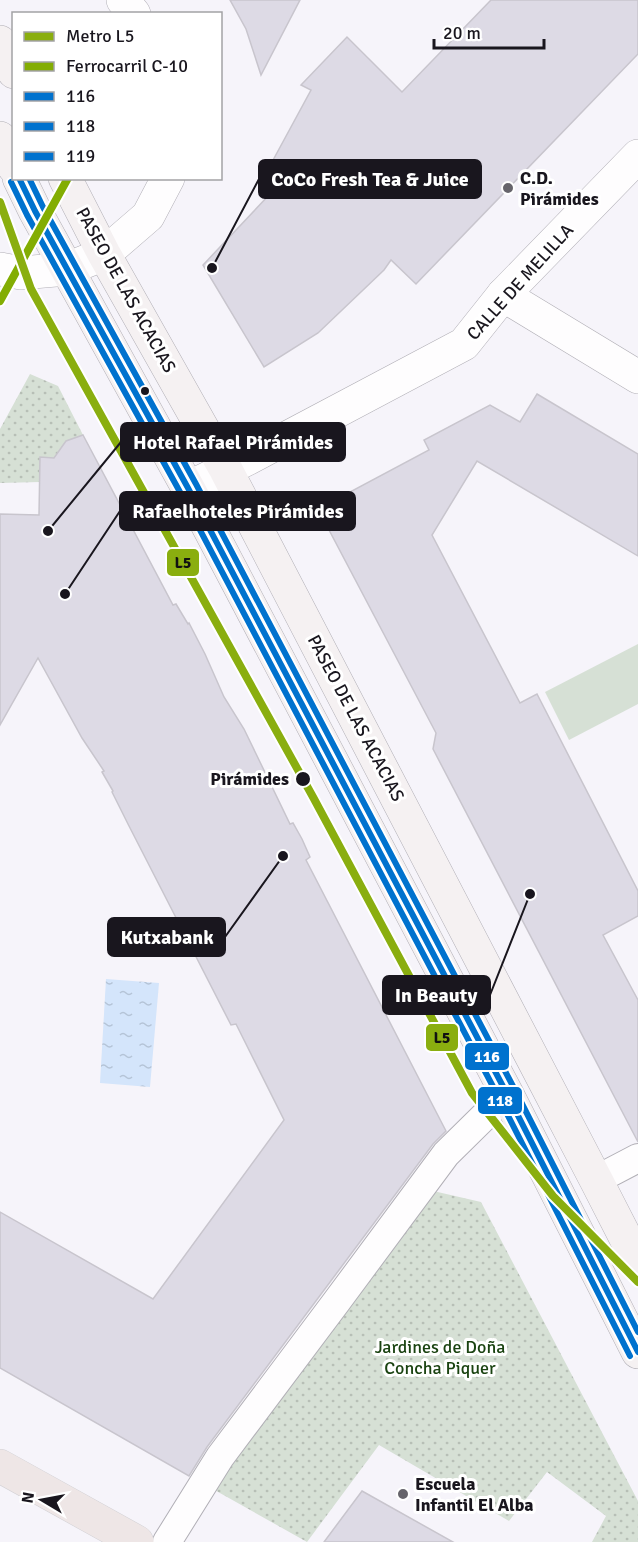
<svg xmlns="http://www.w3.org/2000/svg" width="638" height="1542" viewBox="0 0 638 1542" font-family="Signika,sans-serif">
<defs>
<pattern id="green-dots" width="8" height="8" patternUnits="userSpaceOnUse" patternTransform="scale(1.5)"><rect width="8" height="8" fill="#d6e0d5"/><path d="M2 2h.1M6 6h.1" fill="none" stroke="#b7bfb6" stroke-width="1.8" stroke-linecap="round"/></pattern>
<pattern id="water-ripples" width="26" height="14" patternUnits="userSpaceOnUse" patternTransform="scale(1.5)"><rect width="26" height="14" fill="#d4e5fb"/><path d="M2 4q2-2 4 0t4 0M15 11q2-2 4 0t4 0" fill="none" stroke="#b5c4d7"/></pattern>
</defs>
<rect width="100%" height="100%" fill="#f6f4fa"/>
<g fill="url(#green-dots)">
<path d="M30,374L58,386L83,435L79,438L72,460L40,457V482L0,483V429Z"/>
<path d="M429,1190L481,1202L638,1501V1542H592L606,1516L547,1472L509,1521L379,1445L307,1542L211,1488Z"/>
</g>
<path fill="#d6e0d5" d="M638,644V704L569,740L545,692Z"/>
<path fill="url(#water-ripples)" d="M106,979L159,983L150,1087L100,1083Z"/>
<g fill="#dddae5" stroke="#c8c5cd" stroke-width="1.5">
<path d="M230,0H300L261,75L246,29Z"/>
<path d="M491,0H638V54L416,284L391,260L384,270L318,333L264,367L203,265L287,176L272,162L311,90L301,85L347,37L402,92Z"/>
<path d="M537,394L638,454V556L477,461L432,535L520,703L537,694L638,891V916L603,935L638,1000V1142L433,749L436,733L318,509L429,450L424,440L490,405L520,422Z"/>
<path d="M83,435L173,605L176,604L188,624L189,623L205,654L224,697L244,729L290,824L293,823L302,839L310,857L306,860L446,1131L433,1144L207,1447L189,1476L0,1368V1212L153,1299L284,1120L236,1024L231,1025L129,826L112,792L113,791L102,772L104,771L82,738L38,658L0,725V514L39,515L40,457L54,458L66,441Z"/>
<path d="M362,1491L453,1542H324Z"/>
</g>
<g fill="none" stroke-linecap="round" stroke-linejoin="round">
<defs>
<g id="pedestrian">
<path d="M596,1180L638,1158"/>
<path d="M167,1542L220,1457L337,1301L446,1154L507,1094"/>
</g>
<g id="minor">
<path d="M123,0L134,14"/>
<path d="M0,269L21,273L67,269L104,254L148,216L168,178"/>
<path d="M503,295L638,377"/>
<path d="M188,488L249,458L464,344L503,295L638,156"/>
</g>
<g id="secondary">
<path d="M0,42L14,72"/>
<path d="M0,138L14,167"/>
<path d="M19,178L35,211L188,488L507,1094L638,1352"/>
<path d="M65,178L104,254L226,470L596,1180L638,1262"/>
</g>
<path id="primary" d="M0,1466L137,1542"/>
</defs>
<use href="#pedestrian" stroke="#b1afb6" stroke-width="30"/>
<use href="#minor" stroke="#b1afb6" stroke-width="34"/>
<use href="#secondary" stroke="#b1afb6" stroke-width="34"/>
<use href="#primary" stroke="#d2d1d5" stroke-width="34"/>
<use href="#pedestrian" stroke="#fefdfe" stroke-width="28"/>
<use href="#minor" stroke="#fefdfe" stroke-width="33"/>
<use href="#secondary" stroke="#f5f1f2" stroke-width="33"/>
<use href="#primary" stroke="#eee6e6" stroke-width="33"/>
<defs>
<path id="bus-1" d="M19,178L35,211L188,488L507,1094L638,1352"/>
<path id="bus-2" d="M11,182L27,215L180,492L499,1098L630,1356"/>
<path id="bus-3" d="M29,178L43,207L196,484L515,1090L638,1332"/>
</defs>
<use href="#bus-1" stroke="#fff" stroke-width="10"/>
<use href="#bus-2" stroke="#fff" stroke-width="10"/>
<use href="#bus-3" stroke="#fff" stroke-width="10"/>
<use href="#bus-1" stroke="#0072ce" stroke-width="6"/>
<use href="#bus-2" stroke="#0072ce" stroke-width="6"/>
<use href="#bus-3" stroke="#0072ce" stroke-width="6"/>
<defs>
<path id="rail-1" d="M0,301L68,178"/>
</defs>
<use href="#rail-1" stroke="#fff" stroke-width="12"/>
<use href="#rail-1" stroke="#83ad03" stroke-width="8"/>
<defs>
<path id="metro-1" d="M0,202L31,289L313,797L472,1093L553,1196L638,1282"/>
</defs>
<use href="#metro-1" stroke="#fff" stroke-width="12"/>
<use href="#metro-1" stroke="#8aae0f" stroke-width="8"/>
</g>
<g fill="#66646b" stroke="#fff" stroke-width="2">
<circle cx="508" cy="188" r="6"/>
<circle cx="403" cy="1494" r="6"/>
</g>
<g fill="#19161e" stroke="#fff" stroke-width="2">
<circle cx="145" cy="391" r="5"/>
<circle cx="303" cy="779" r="8"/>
</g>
<g text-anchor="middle" stroke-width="6" stroke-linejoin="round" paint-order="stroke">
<g font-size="18" font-weight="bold" fill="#19161e" stroke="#fff" text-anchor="start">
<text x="520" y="184">C.D.<tspan x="520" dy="21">Pirámides</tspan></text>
<text x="415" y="1490">Escuela<tspan x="415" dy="21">Infantil El Alba</tspan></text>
</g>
<g font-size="18" fill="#19161e" stroke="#fff">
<text transform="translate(520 282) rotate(-48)" y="6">CALLE DE MELILLA</text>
<text transform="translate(126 290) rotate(61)" y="6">PASEO DE LAS ACACIAS</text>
<text transform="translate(356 718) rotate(62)" y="6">PASEO DE LAS ACACIAS</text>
</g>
<g font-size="18" font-weight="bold" fill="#19161e" stroke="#fff" text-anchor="end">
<text x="289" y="785">Pirámides</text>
</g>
<g font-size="18" fill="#1a4311" stroke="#fff">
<text x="440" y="1353">Jardines de Doña<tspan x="440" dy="21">Concha Piquer</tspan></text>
</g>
</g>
<path fill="none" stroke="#19161e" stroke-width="2" d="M212 268L259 179M48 531L121 442M65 594L120 511M283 856L225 937M530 894L490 995"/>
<g fill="#19161e" stroke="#fff" stroke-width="2">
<circle cx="212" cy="268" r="6"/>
<circle cx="48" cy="531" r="6"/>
<circle cx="65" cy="594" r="6"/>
<circle cx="283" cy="856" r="6"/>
<circle cx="530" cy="894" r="6"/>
</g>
<g fill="#19161e" stroke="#19161e" stroke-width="2">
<rect x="259" y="160" width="222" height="38" rx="6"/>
<rect x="121" y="423" width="224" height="38" rx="6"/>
<rect x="120" y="492" width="235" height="38" rx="6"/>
<rect x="108" y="918" width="117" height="38" rx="6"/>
<rect x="383" y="976" width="107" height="38" rx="6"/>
</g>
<g font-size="20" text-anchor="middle" font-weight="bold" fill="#fff">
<text x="370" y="186">CoCo Fresh Tea &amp; Juice</text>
<text x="233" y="449">Hotel Rafael Pirámides</text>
<text x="238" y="518">Rafaelhoteles Pirámides</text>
<text x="167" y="944">Kutxabank</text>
<text x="436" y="1002">In Beauty</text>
</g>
<g stroke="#fff" stroke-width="2">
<rect x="166" y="548" width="34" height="29" rx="6" fill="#8aae0f"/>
<rect x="425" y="1023" width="34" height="29" rx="6" fill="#8aae0f"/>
<rect x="464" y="1042" width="46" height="29" rx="6" fill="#0072ce"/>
<rect x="477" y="1086" width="46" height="29" rx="6" fill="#0072ce"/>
</g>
<g font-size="16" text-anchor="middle" font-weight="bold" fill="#fff">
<text x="487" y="1062">116</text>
<text x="500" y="1106">118</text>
</g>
<g font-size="16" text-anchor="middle" font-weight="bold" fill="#111">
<text x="183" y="568">L5</text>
<text x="442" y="1043">L5</text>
</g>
<rect x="12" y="12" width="210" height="168" fill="#ffffff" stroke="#a3a2a5" stroke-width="1.5"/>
<rect x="24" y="32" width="30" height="9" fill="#8aae0f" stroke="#a3a2a5" stroke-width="1.5"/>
<text x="66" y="42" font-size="18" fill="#19161e">Metro L5</text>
<rect x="24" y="62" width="30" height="9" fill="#83ad03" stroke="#a3a2a5" stroke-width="1.5"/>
<text x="66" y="72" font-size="18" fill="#19161e">Ferrocarril C-10</text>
<rect x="24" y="92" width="30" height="9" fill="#0072ce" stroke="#a3a2a5" stroke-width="1.5"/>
<text x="66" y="102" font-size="18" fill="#19161e">116</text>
<rect x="24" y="122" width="30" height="9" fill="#0072ce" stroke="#a3a2a5" stroke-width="1.5"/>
<text x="66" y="132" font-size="18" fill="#19161e">118</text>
<rect x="24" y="152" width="30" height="9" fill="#0072ce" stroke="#a3a2a5" stroke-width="1.5"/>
<text x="66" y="162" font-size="18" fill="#19161e">119</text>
<g transform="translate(42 1500) rotate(280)" stroke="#ffffff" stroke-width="4.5" paint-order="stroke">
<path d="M0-4.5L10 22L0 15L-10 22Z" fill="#19161e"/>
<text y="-9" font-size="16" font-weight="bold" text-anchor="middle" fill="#19161e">N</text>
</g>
<path d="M434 39v9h110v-9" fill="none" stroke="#19161e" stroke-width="3"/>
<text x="443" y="39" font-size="18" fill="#19161e" stroke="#ffffff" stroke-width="4.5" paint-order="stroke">20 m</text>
</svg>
